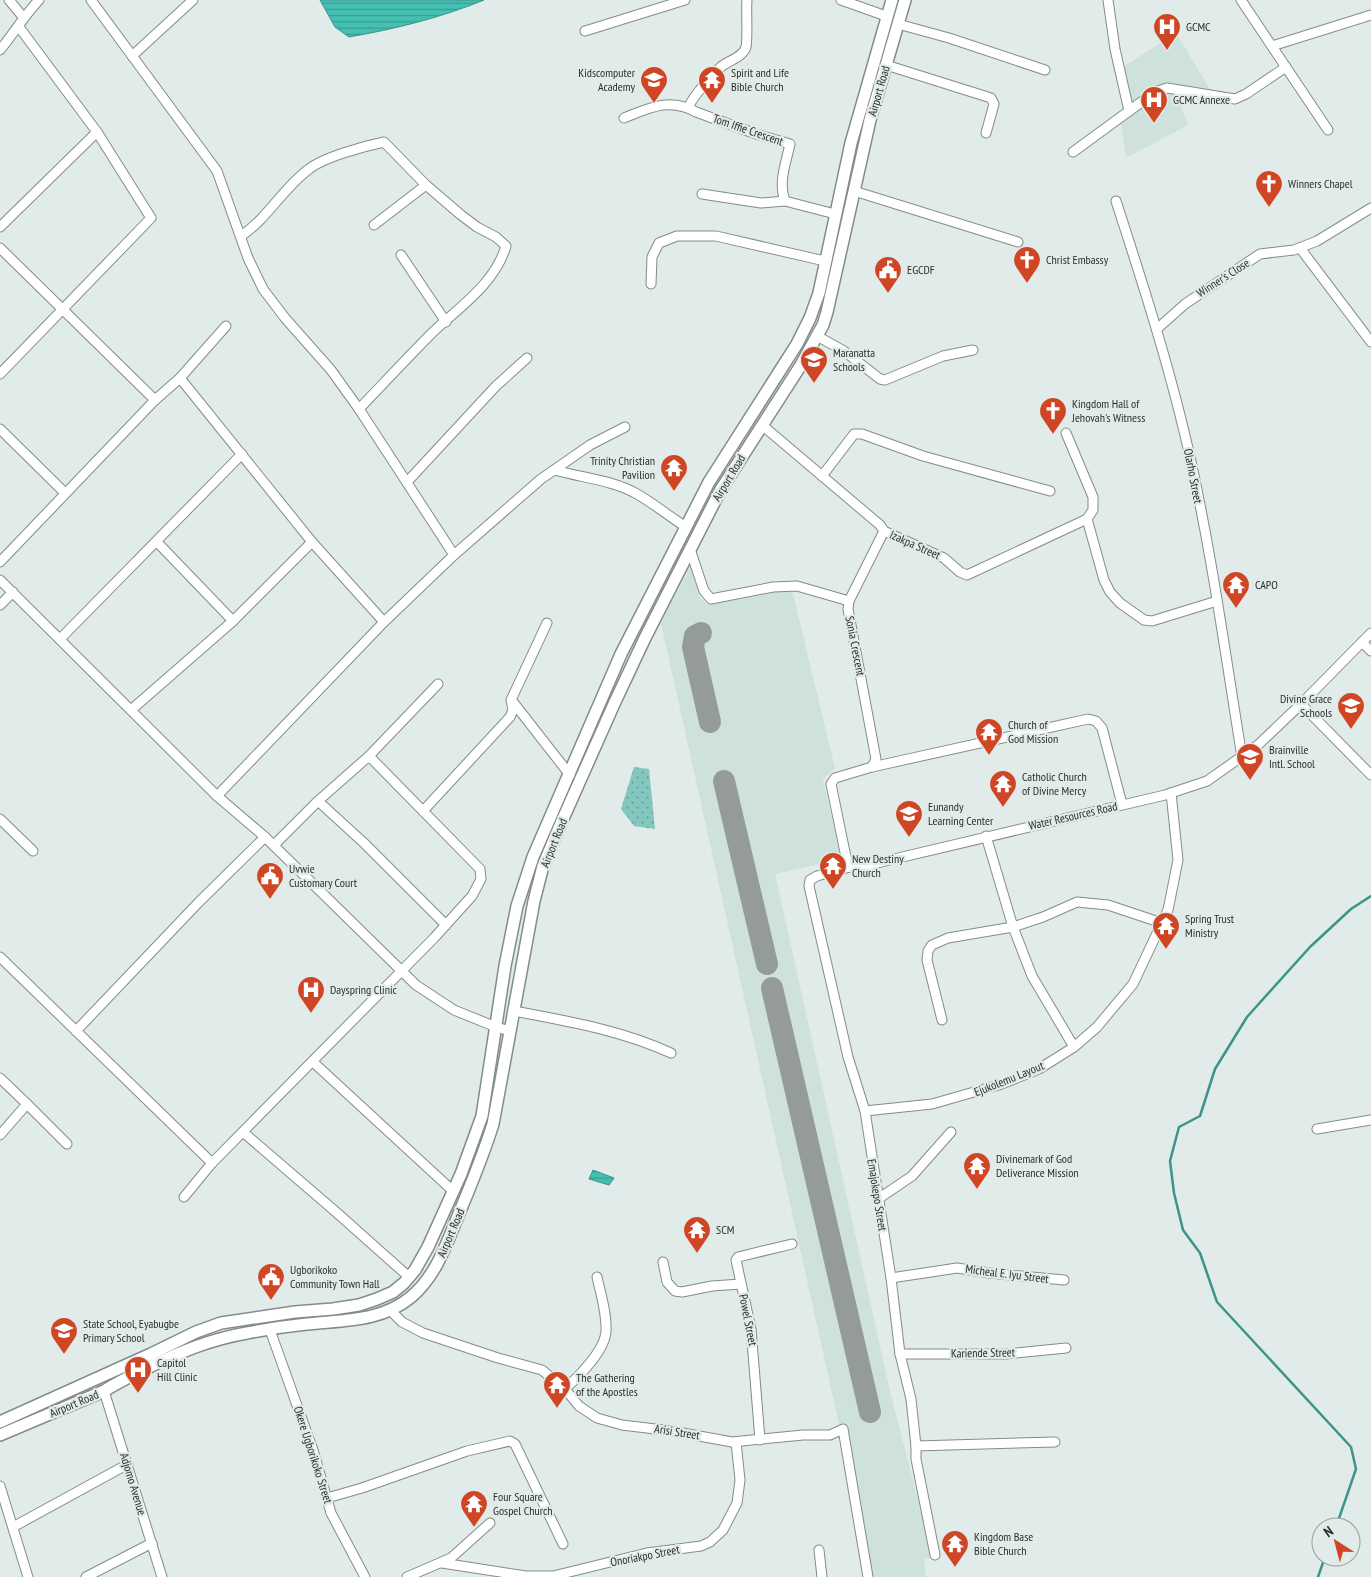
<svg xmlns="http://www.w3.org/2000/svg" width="1371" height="1577" viewBox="0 0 1371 1577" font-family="'PT Sans Narrow',sans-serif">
<defs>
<pattern id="grass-dots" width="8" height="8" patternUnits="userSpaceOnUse" patternTransform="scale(1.25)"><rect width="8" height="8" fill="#84c7be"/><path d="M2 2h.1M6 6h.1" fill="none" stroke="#6ca29b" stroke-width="1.8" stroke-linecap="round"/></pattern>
<pattern id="water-rules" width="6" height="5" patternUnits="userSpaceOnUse" patternTransform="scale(1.25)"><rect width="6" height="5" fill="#44c0b2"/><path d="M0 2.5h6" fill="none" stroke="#399c91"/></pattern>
</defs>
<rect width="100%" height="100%" fill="#e1ebe9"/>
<g fill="#cfe1dd">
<path d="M1176,33L1211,91L1169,83L1132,103L1120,69Z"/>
<path d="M1164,92H1175L1188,125L1126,158L1121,123Z"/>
<path d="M692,564L699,596L706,604L791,586L835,768L823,779L841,859L775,874L891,1396L933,1557L924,1559L926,1577H873L661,623Z"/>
</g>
<path fill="url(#grass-dots)" d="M634,767L649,769L655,829L634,826L621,809Z"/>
<g fill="url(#water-rules)" stroke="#3c948a">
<path d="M320,0H484C440,18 395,29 349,37L335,27Z"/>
<path d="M593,1170L614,1178L609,1185L589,1179Z"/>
</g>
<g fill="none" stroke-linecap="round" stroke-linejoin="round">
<g stroke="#3c948a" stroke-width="2.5">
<path d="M1336,1527L1356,1469L1351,1447L1217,1302L1200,1253L1183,1230L1174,1193L1170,1161L1179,1127L1200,1116L1215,1069L1247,1017L1310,947L1351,909L1371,896"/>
<path d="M1318,1577L1325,1557"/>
</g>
<g stroke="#949b9a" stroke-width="22">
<path d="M701,633L695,636L693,647L710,722"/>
<path d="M724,781L767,964"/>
<path d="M772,988L870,1412"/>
</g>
<defs>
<g id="minor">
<path d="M9,0L23,17"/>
<path d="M91,0L217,171L248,258L263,289L285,318L331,370L359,409L454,555"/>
<path d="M841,0L886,16"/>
<path d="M1108,0L1115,49L1129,111"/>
<path d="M1241,0L1328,130"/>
<path d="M898,24L949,38L1045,70"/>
<path d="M585,31L685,0"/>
<path d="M1272,46L1371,15"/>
<path d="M0,50C14,33 24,16 39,0"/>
<path d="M132,56L193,0"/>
<path d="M886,65L991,98L994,104L986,133"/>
<path d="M689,108C689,100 715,72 722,66C730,60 743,57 746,47C748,38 746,11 747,0"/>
<path d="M624,118C649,108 670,97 696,112L756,134L790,144C786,163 778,182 785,201L835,214"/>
<path d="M1073,152L1155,92L1167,88L1235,99L1246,94L1286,67"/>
<path d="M854,191L1018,242"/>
<path d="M702,194L761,203L785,201"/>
<path d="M1116,201C1142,281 1168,362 1187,444C1211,547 1225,653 1242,757"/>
<path d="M374,225L426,185"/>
<path d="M0,227L97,132"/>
<path d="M241,236C268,218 283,188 309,169C324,157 365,146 384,142L426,185L461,215L477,227L496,237L506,246C495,284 458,308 432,333C407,358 383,384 359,409"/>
<path d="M0,248L155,400"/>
<path d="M1300,248L1371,342"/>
<path d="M401,255L446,322"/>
<path d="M651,284L652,257L659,243L677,236H716L825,261"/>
<path d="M1157,329L1185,304L1260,254L1294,250L1317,241L1371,208"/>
<path d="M817,336L844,351L880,379L885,380L943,356L973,350"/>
<path d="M0,374L151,218L97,132L19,27"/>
<path d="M180,378L312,542L384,622L454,555L541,479L590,445L625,427"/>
<path d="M762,425L880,525L884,531L944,558L960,572L967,575L1087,519L1093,510V497L1066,433"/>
<path d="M0,429L65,493"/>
<path d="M555,470C582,478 613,480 637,494C653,503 670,517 686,527"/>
<path d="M822,476L854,434H862L923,456L1050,491"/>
<path d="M407,482L496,386L527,358"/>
<path d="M1087,519L1104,580L1110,592L1120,603L1144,620L1152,621L1217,601"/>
<path d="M157,542L233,621"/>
<path d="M690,549L704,591L711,599L773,587L797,586L849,601"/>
<path d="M0,562L155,400L180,378L226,326"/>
<path d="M0,580L217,796L265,837L416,985L454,1010L496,1027L510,1031"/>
<path d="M0,605L13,592"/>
<path d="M60,639L242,454"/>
<path d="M1362,642L1371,651"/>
<path d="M513,702L570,775"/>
<path d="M1301,704L1371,775"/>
<path d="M131,710L233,621L312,542"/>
<path d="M369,756L438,684"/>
<path d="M872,767L876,759L848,609L849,601L884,531"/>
<path d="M217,796L384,622"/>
<path d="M318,801L364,843L446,925"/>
<path d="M1122,804L1102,728L1096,721L1088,719L872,767L835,778L831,784L847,862L850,867L856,868L1165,795L1207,781L1258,745L1301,704L1371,633"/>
<path d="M423,811L510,717L513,710L511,700L547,623"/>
<path d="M0,819L33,851"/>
<path d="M986,836L1013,927L1032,976L1074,1047"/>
<path d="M850,867L817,876L810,880L809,886L848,1057L865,1111L891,1278L900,1354L911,1399L916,1446V1459L935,1555"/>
<path d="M0,957L212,1163"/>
<path d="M514,1011C567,1021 621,1030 671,1053"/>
<path d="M942,1020L927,960L928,951L932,945L948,938L1013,927L1043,917L1077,902L1108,905L1162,923"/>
<path d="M76,1031L199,902L265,837"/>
<path d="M313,1062L453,1191"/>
<path d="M0,1078L27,1104L0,1135"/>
<path d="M27,1104L67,1144"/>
<path d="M865,1111L932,1104L1002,1084L1039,1069L1074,1047L1097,1027L1133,984L1168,910L1178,860L1171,793"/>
<path d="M1317,1129L1371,1120"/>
<path d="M243,1132L336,1212L409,1277"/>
<path d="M184,1197L212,1163L434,938L472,896L481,879L480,869L369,756L318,801L274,845"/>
<path d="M878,1199L912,1176L951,1132"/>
<path d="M663,1262L667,1282L675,1291L682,1292L712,1286L741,1284"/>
<path d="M891,1278L957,1268L989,1273L1064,1280"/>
<path d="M391,1311L402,1322L423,1333L498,1358L542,1370L565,1389L579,1406L597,1418L622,1425L672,1431L732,1442L803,1435H830L843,1429L868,1577"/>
<path d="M270,1330L313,1450L331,1513L365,1577"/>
<path d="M900,1354H1006L1066,1348"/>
<path d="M565,1389C579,1376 604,1352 606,1332C607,1314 601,1295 597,1277"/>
<path d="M104,1391L162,1577"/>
<path d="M760,1440L751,1329L736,1260L738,1257L792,1244"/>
<path d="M916,1446L1055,1442"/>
<path d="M0,1486L28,1577"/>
<path d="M327,1498L362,1488L467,1451L510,1441L515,1444L563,1544"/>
<path d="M13,1527L128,1464"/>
<path d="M819,1550L822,1577"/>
<path d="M442,1563L526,1576H553L647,1553L701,1546L710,1542L723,1530L737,1503L740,1480L736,1442"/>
<path d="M86,1577L152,1543"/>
<path d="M407,1577L451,1558L490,1523"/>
</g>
<g id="major">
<path d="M0,1422L151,1354L196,1332L221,1323L295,1312L333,1309L359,1305L377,1299L393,1292L404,1283L415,1270L428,1247L461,1174L482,1116L505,966L517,906L533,857L621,654L709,482L797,344L810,318L819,293L851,143L892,0"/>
<path d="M0,1435L104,1391C118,1382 133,1375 147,1368C180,1352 211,1339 247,1333C267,1329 287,1326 307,1324C343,1320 381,1322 411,1297C436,1276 446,1245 458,1216C471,1185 483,1156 493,1124L534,901L543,866L562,821L614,704L645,638L720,491L801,365L823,325L827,312L870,120L905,0"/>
</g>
</defs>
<use href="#minor" stroke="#838c8a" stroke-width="11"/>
<use href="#major" stroke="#838c8a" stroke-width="14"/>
<use href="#minor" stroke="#fff" stroke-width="9"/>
<use href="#major" stroke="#fff" stroke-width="11"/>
</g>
<defs>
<symbol id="hospital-pin" viewBox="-11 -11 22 30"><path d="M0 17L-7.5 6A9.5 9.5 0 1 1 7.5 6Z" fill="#d04625" stroke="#e1ebe9"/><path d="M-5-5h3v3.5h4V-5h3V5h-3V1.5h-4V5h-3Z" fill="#fff"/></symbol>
<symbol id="school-pin" viewBox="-11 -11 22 30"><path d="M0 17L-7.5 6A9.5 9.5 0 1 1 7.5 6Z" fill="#d04625" stroke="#e1ebe9"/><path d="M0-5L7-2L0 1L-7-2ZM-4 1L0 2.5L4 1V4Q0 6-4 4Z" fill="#fff"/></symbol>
<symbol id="temple-pin" viewBox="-11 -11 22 30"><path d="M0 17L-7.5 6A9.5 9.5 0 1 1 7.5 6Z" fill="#d04625" stroke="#e1ebe9"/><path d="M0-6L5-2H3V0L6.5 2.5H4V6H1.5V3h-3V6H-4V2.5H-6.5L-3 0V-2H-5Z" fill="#fff"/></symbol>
<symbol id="church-pin" viewBox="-11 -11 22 30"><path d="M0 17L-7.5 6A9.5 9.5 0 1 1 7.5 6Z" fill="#d04625" stroke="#e1ebe9"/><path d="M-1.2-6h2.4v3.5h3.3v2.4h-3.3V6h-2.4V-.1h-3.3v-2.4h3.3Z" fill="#fff"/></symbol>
<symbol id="civic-pin" viewBox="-11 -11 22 30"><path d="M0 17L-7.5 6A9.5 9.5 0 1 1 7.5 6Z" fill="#d04625" stroke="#e1ebe9"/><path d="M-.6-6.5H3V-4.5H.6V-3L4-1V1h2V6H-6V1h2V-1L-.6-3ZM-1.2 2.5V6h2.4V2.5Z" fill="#fff"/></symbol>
</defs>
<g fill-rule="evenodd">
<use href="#hospital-pin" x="1151" y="11" width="32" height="43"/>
<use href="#school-pin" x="638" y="64" width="32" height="43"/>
<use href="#temple-pin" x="696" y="64" width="32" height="43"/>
<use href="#hospital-pin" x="1138" y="84" width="32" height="43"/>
<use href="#church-pin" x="1253" y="168" width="32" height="43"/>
<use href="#church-pin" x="1011" y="244" width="32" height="43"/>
<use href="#civic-pin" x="872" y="254" width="32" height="43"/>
<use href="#school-pin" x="798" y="344" width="32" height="43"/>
<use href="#church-pin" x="1037" y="395" width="32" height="43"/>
<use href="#temple-pin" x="658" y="452" width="32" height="43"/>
<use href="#temple-pin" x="1220" y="569" width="32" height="43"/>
<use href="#school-pin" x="1335" y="690" width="32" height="43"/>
<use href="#temple-pin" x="973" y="716" width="32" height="43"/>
<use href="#school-pin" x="1234" y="741" width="32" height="43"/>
<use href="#temple-pin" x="987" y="768" width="32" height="43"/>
<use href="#school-pin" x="893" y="798" width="32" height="43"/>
<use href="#temple-pin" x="817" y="850" width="32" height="43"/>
<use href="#civic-pin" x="254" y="860" width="32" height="43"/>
<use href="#temple-pin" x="1150" y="910" width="32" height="43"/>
<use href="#hospital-pin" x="295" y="974" width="32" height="43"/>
<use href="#temple-pin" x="961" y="1150" width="32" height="43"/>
<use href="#temple-pin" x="681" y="1214" width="32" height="43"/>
<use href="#civic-pin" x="255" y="1261" width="32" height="43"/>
<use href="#school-pin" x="48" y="1315" width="32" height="43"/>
<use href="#hospital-pin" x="122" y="1354" width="32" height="43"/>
<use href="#temple-pin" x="541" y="1369" width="32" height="43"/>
<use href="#temple-pin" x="458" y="1488" width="32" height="43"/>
<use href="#temple-pin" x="939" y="1528" width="32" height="43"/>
</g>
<g text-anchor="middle" stroke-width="4.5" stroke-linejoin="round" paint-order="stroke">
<g font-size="12" fill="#2b2f2e" stroke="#e1ebe9" text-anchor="start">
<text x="1186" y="31">GCMC</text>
<text x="635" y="77" text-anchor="end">Kidscomputer<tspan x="635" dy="14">Academy</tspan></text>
<text x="731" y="77">Spirit and Life<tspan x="731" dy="14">Bible Church</tspan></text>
<text x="1173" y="104">GCMC Annexe</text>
<text x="1288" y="188">Winners Chapel</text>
<text x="1046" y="264">Christ Embassy</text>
<text x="907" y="274">EGCDF</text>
<text x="833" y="357">Maranatta<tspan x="833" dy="14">Schools</tspan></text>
<text x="1072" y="408">Kingdom Hall of<tspan x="1072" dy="14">Jehovah's Witness</tspan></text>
<text x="655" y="465" text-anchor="end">Trinity Christian<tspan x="655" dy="14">Pavilion</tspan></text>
<text x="1255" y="589">CAPO</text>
<text x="1332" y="703" text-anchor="end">Divine Grace<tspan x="1332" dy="14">Schools</tspan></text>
<text x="1008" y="729">Church of<tspan x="1008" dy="14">God Mission</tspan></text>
<text x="1269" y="754">Brainville<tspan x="1269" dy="14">Intl. School</tspan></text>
<text x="1022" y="781">Catholic Church<tspan x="1022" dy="14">of Divine Mercy</tspan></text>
<text x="928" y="811">Eunandy<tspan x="928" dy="14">Learning Center</tspan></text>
<text x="852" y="863">New Destiny<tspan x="852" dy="14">Church</tspan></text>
<text x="289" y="873">Uvwie<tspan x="289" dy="14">Customary Court</tspan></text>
<text x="1185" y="923">Spring Trust<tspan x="1185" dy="14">Ministry</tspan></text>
<text x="330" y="994">Dayspring Clinic</text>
<text x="996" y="1163">Divinemark of God<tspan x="996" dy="14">Deliverance Mission</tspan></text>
<text x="716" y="1234">SCM</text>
<text x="290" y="1274">Ugborikoko<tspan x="290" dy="14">Community Town Hall</tspan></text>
<text x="83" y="1328">State School, Eyabugbe<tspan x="83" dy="14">Primary School</tspan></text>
<text x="157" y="1367">Capitol<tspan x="157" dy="14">Hill Clinic</tspan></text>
<text x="576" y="1382">The Gathering<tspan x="576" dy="14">of the Apostles</tspan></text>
<text x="493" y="1501">Four Square<tspan x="493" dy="14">Gospel Church</tspan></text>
<text x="974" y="1541">Kingdom Base<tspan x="974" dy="14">Bible Church</tspan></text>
</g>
<g font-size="12" fill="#2b2f2e" stroke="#e1ebe9">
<text transform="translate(879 91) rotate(-74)" y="4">Airport Road</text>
<text transform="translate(748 130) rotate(19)" y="4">Tom Iffie Crescent</text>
<text transform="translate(1223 278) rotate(-33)" y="4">Winner's Close</text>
<text transform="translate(1193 476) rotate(79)" y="4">Olarho Street</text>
<text transform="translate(729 478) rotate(-59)" y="4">Airport Road</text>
<text transform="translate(915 545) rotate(24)" y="4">Izakpa Street</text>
<text transform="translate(855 646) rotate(79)" y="4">Sonia Crescent</text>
<text transform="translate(1073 816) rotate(-13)" y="4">Water Resources Road</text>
<text transform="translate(554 843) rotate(-68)" y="4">Airport Road</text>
<text transform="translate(1009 1079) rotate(-22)" y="4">Ejukolemu Layout</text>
<text transform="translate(877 1195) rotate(81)" y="4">Emajokepo Street</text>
<text transform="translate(451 1233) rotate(-67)" y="4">Airport Road</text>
<text transform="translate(1007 1274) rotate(7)" y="4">Micheal E. Iyu Street</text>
<text transform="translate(748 1320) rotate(79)" y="4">Powel Street</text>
<text transform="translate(983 1353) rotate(-1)" y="4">Kariende Street</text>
<text transform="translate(74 1404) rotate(-23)" y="4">Airport Road</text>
<text transform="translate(677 1432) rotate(9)" y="4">Arisi Street</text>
<text transform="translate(313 1455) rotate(72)" y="4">Okere Ugborikoko Street</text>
<text transform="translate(133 1484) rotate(73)" y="4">Adjomo Avenue</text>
<text transform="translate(645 1556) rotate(-11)" y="4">Onoriakpo Street</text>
</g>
</g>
<g transform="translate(1336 1542) rotate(324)"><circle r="24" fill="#e1ebe9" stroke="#98a09e"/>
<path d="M0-4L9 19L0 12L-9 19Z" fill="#d04625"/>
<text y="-8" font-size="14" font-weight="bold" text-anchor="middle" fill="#2b2f2e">N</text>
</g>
</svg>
